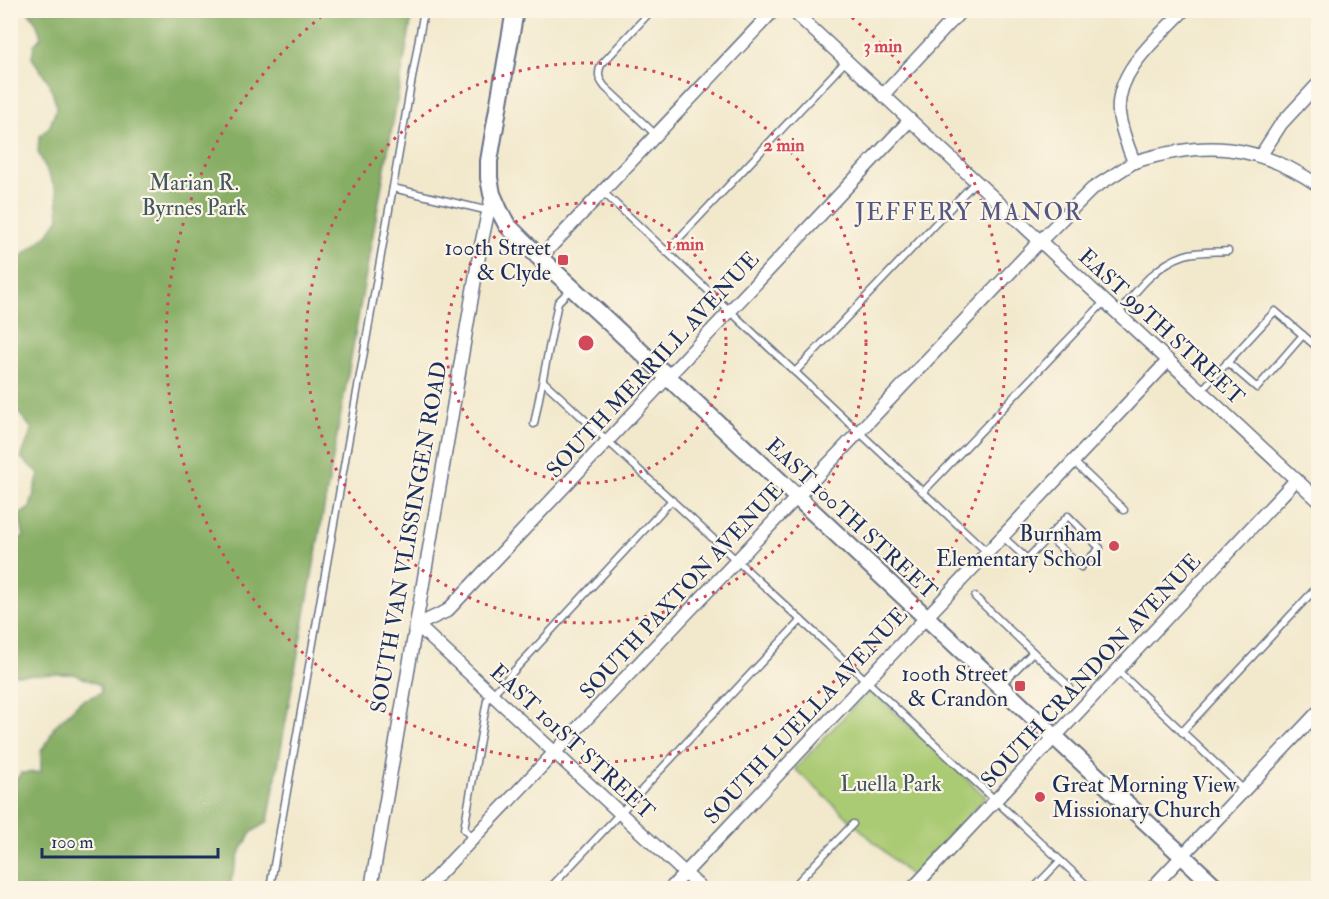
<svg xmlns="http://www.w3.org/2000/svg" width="1329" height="899" viewBox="0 0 1329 899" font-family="'IM FELL Double Pica',serif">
<rect width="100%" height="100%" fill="#fcf5e5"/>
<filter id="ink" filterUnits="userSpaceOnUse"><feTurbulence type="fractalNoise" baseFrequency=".0167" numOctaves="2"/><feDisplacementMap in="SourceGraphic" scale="12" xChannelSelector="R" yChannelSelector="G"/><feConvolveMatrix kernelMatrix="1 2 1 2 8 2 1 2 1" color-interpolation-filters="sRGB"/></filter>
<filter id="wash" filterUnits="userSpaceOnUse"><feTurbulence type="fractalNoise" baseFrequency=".008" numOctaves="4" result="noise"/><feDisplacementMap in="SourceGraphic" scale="24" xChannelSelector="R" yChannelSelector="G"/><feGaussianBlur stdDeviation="1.35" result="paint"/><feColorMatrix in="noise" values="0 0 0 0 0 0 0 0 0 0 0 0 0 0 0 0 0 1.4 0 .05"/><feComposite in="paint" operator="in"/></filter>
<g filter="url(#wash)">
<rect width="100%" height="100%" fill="#f2e9cd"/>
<path fill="#aaca73" stroke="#627c68" stroke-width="1.5" d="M870,689L986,797L912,877L795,769Z"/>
<path fill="#87ae65" stroke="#516e62" stroke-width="1.5" d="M26,11H413L268,821L251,833L238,856L229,888H11V787L21,773L41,772V751L48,741L54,727L81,701L101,693L100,685L74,674L14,675L11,676V616L17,605L11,587V540L24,537L19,515L30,508L39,473L21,458L32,429L14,407L16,396L11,392V265L49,233L59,218L57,192L38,152L39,137L50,126L57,107L49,82L32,58L34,45L41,37C38,27 35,16 26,11Z"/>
</g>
<g filter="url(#ink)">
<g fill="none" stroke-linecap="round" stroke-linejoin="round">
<defs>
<g id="lane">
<path d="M652,10L601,65C597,75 599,79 605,87L656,135"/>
<path d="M393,188L489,211"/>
<path d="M603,192L987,552"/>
<path d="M666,252L846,61"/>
<path d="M1118,314C1136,291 1156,264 1185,255C1198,251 1214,252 1228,251"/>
<path d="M1227,362L1257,388L1303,335"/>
<path d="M795,372L976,181"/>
<path d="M543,381L1090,888"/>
<path d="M1201,391L1275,311L1318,348"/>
<path d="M534,424L558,302L572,288"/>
<path d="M1074,462L1124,510"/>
<path d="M923,492L1104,302"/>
<path d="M1003,537L1027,559L1068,516L1100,548L1081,567L1048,536"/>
<path d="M975,597L1033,652L1000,686"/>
<path d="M1033,652L1069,686"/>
<path d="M1118,671L1244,790"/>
<path d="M1182,732L1318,586"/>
<path d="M473,839L464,829L487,700L672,500"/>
<path d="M270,888L424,10"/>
<path d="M550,888L801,620"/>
<path d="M792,888L853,824"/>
<path d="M1034,888L1060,861"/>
</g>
<g id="street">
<path d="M792,10L1318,500"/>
<path d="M883,95L962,10"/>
<path d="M1261,155L1281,124L1318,84"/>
<path d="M1134,162C1205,140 1255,143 1318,185"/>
<path d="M540,258L774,10"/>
<path d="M371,888L480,250L492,194"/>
<path d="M426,888L1040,241L1092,189L1134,162C1128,147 1121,130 1119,113C1115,71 1158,38 1184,10"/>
<path d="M671,888L1168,361"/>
<path d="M701,888L417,625L447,611L910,120"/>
<path d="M913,888L1296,480"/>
<path d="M1152,888L1318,712"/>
</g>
<path id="secondary" d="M515,10L489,161V178L492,194L499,210L507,225L540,258L1217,888"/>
</defs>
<use href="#lane" stroke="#667085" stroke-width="9"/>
<use href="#street" stroke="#667085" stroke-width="15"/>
<use href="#secondary" stroke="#667085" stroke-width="20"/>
<use href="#lane" stroke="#fff" stroke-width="6"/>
<use href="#street" stroke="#fff" stroke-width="12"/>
<use href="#secondary" stroke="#fff" stroke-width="16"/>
</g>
</g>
<g fill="none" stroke="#d1495b" stroke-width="3" stroke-dasharray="3 6">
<circle cx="586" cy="343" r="140"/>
<circle cx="586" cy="343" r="280"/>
<path d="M845 12A420 420 0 1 1 327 12"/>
</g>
<g fill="#d1495b" stroke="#fcf5e5" stroke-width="2">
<rect x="557" y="254" width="12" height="12" rx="3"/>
<circle cx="1114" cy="546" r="6"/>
<rect x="1014" y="680" width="12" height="12" rx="3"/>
<circle cx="1040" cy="797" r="6"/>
</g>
<g text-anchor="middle" stroke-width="4.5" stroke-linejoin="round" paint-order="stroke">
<g font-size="22" fill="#3f5663" stroke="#fcf5e5">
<text x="194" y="190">Marian R.<tspan x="194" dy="25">Byrnes Park</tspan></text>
<text x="891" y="791">Luella Park</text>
</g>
<g font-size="22" fill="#1b2f5e" stroke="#fcf5e5" text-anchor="end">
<text x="551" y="255">100th Street<tspan x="551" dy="25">&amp; Clyde</tspan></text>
<text x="1102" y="541">Burnham<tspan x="1102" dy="25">Elementary School</tspan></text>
<text x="1008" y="681">100th Street<tspan x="1008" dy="25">&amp; Crandon</tspan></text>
<text x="1052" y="792" text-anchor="start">Great Morning View<tspan x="1052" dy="25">Missionary Church</tspan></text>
</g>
<g font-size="22" fill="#1b2f5e" stroke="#fcf5e5">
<text transform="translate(1162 326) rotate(43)" y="8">EAST 99TH STREET</text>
<text transform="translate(652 364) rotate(-47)" y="8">SOUTH MERRILL AVENUE</text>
<text transform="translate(852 518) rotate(43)" y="8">EAST 100TH STREET</text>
<text transform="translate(408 537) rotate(-80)" y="8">SOUTH VAN VLISSINGEN ROAD</text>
<text transform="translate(681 590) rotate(-47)" y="8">SOUTH PAXTON AVENUE</text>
<text transform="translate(1090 670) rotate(-47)" y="8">SOUTH CRANDON AVENUE</text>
<text transform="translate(805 715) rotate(-47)" y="8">SOUTH LUELLA AVENUE</text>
<text transform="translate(573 741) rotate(43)" y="8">EAST 101ST STREET</text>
</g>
<g font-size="24" letter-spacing="1.5" fill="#525784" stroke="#fcf5e5">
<text x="969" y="220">JEFFERY MANOR</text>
</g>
</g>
<circle cx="586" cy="343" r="9" fill="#d1495b" stroke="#fcf5e5" stroke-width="3"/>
<g font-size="18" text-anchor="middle" font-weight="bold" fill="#d1495b" stroke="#fcf5e5" stroke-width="4.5" stroke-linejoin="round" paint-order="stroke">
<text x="883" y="52">3 min</text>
<text x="784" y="151">2 min</text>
<text x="685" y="250">1 min</text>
</g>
<rect width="1329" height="899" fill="none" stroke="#fcf5e5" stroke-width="36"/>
<path d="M42 848v9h176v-9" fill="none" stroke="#1b2f5e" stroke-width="3"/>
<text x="51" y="848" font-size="18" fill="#1b2f5e" stroke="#fcf5e5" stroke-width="4.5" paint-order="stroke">100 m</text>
</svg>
